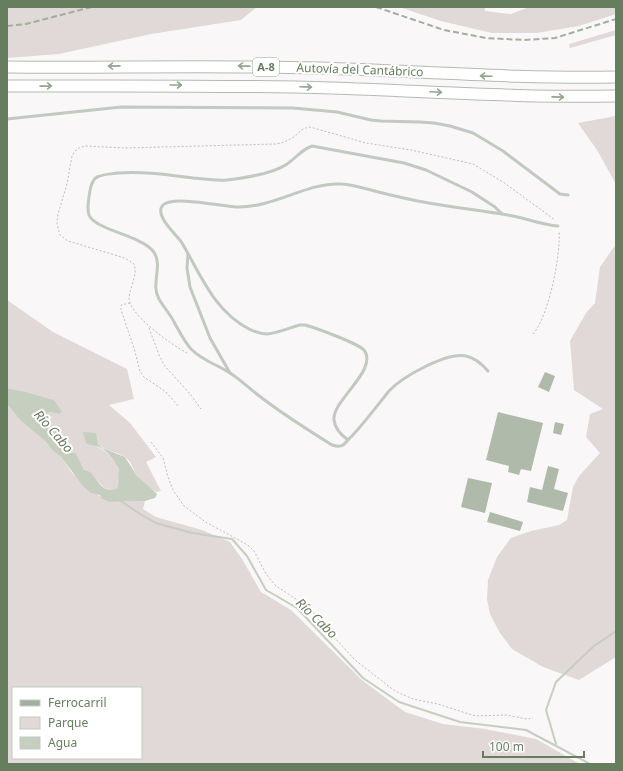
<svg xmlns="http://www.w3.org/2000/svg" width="623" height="771" viewBox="0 0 623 771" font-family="'Noto Sans',sans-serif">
<rect width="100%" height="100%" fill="#f9f7f8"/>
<g fill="#e1d8d8" fill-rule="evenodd">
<path d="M7,7H257L241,20L151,34L59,54L7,58Z"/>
<path d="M399,7H485V11L511,14L529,7H616V14L579,26L537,33H492L441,21Z"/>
<path d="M616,30V35L570,48L569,44Z"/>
<path d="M616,116V184L597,150L578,123Z"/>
<path d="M616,244V657L579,680L543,667L512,649L500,633L490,614L487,599L488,580L497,557L511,538L531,531L559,525L567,520L573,487L579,476L600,453L586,437L590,414L603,409L574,390L570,341L586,313L595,303L600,267Z"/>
<path d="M7,300L53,332L127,369L134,399L109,405L130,423L156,457L146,462L161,491L156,492C149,488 142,482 137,476C133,470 131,460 125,457C115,450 100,452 96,439L89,445C104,446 112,458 119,469C117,476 120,482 117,488C103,495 99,479 90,473C89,472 85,470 84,470L76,453L62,451L56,430L45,427L42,424L43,417L50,412L59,414L54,400L27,392L7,388Z"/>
<path d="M7,404L20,420L46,442L52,450L61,457L72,473L95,493L109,502L145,501L143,509L156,517L202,530L230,542L242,559L261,592L291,610L363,681L405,712L443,724L485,729L536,739L580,764H7ZM13,688H141V758H13Z"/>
</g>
<path fill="#c6cec0" d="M7,388L27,392L54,400L62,412L59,414L50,412L43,417L42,424L45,427L56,430L62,451L76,453L84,470C85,470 90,472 90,472C98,479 102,495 117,488C120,482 117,476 119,469C114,461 108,451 99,447C94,445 90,446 86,443L83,432L96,433L98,444L102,448L125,457L137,476L157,494L155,498L145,501L109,502L101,498L100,495L91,493L83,486L61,457L52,450L46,442L20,420L7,404Z"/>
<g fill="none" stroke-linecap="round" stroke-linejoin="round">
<g stroke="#c6cec0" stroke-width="2">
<path d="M121,501L140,514L156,523L192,533L232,539L247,556L266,590L297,608L363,678L399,702L460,722L526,730L590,764"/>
<path d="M556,744L546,710L556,682L594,646L616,631"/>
</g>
</g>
<g fill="#afbaaa">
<path d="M545,372L555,376L549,392L538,387Z"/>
<path d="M498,412L543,423L531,471L521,469L519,475L508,472L509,466L486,460Z"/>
<path d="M555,422L564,424L561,435L553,433Z"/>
<path d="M548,466L559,469L554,489L568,493L563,511L527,502L530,487L542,490Z"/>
<path d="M468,478L492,483L485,513L461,507Z"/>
<path d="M490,512L523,522L520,531L487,522Z"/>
</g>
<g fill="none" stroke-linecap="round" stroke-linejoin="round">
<defs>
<g id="highway">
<path d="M7,67C111,68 215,65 319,68C418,71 517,79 616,77"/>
<path d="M7,86C115,86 223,85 331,88C426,91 521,98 616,96"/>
</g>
</defs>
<use href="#highway" stroke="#b3bbb1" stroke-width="13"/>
<g stroke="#bac0b8" stroke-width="1" stroke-dasharray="2 2" stroke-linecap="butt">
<path d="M130,303L121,305V310L134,348L140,371L144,377L166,392L179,407"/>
<path d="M149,328L159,355L164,365L190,394L201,409"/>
<path d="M533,334C549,316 561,254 559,231"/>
<path d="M187,353C172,345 129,315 129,298C130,286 138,275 134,264L125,258L68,241L60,235L57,224L58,214L67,184L72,156L75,151L79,148L86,146L124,148L276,144C282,143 287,141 292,138C299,134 301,128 310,127L366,143L411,150L473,164L503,182L555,220"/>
<path d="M151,442L163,458L168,477L173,490L184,506L207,523L237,539L249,546L254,551L266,574L276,586L310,608L322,624L355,660L387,685L395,691L413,699L438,704L469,714L476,716L506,715L527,719L533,718"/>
</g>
<g stroke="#c2c9c0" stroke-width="3">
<path d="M7,119L121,107L293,108L337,112L371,120L381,121L420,122L434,123L450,126L473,133L503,151L560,194L568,195"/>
<path d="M188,254L187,268L190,287L210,338L230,373"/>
<path d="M488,371C482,364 475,358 466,356C446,352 402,377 389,391C377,406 365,422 352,436C349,438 346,443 343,445C340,447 335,446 332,445C308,430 284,415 262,398C251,390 241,380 230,373C216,364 203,361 191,349C184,341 178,329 173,320C169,313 163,306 159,299C150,284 164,265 153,251C140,235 95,230 89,215C87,209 88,203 89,197C90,190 91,181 97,177C104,174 111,174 118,173C143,171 169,175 193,178C204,179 216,181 227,180C244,178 273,174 287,164C296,158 301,150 312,146L404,163L426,170L472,192L495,207L502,214"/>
<path d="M348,440C341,435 335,429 334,420C332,400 379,370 364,350C357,343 316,328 305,325H300C289,328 278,333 267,334C260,334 255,332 249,329C214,311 201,275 182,243C177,235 153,215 163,205C174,195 224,207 239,207C275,207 308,182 341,184C351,184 361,188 371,190C385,194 399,197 413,200C446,207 480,210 513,216C529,219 542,225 558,226"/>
</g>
<use href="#highway" stroke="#fff" stroke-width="11"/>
<g stroke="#a3ae9f" stroke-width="2" stroke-dasharray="6 3" stroke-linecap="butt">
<path d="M376,7L444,30L486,38L524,40L555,38L616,19"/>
<path d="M7,26L26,24L92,7"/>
</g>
</g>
<defs><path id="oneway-shaft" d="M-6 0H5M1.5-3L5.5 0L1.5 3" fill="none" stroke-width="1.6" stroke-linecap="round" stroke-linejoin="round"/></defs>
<g stroke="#94a48e">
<use href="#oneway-shaft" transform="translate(114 66) rotate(179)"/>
<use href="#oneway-shaft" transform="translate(244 66) rotate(-179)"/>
<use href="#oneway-shaft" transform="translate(486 76) rotate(-178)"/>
<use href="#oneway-shaft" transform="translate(176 85)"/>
<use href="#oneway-shaft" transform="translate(46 86) rotate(-1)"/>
<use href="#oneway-shaft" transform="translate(306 87) rotate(2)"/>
<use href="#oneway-shaft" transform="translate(436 92) rotate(3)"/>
<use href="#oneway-shaft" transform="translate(558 97) rotate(1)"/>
</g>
<g text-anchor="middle" stroke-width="4" stroke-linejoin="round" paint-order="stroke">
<rect fill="#fff" stroke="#94a48e" stroke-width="1" x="253" y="58" width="26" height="18" rx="3"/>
<g font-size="11" font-weight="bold" fill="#667d5e">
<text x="266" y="71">A-8</text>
</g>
<g font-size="12" fill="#667d5e" stroke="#fff">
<text transform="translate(360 70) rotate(2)" y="4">Autovía del Cantábrico</text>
</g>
<g font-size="13" font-style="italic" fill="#6a7c5e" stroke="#fff">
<text transform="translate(54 431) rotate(49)" y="5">Río Cabo</text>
<text transform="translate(317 618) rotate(44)" y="5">Río Cabo</text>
</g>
</g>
<rect width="623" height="771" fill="none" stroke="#667d5e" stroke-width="16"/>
<rect x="12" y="687" width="130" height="72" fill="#ffffff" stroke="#c2cbbf"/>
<rect x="20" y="700" width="20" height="6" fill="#a3ae9f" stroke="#c2cbbf"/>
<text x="48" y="707" font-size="12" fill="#667d5e">Ferrocarril</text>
<rect x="20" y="717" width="20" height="12" fill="#e1d8d8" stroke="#c2cbbf"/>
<text x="48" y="727" font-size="12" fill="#667d5e">Parque</text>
<rect x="20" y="737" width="20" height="12" fill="#c6cec0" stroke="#c2cbbf"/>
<text x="48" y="747" font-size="12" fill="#667d5e">Agua</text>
<path d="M483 751v6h101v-6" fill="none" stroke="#667d5e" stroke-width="2"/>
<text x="489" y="751" font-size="12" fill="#667d5e" stroke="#ffffff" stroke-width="3" paint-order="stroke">100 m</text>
</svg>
